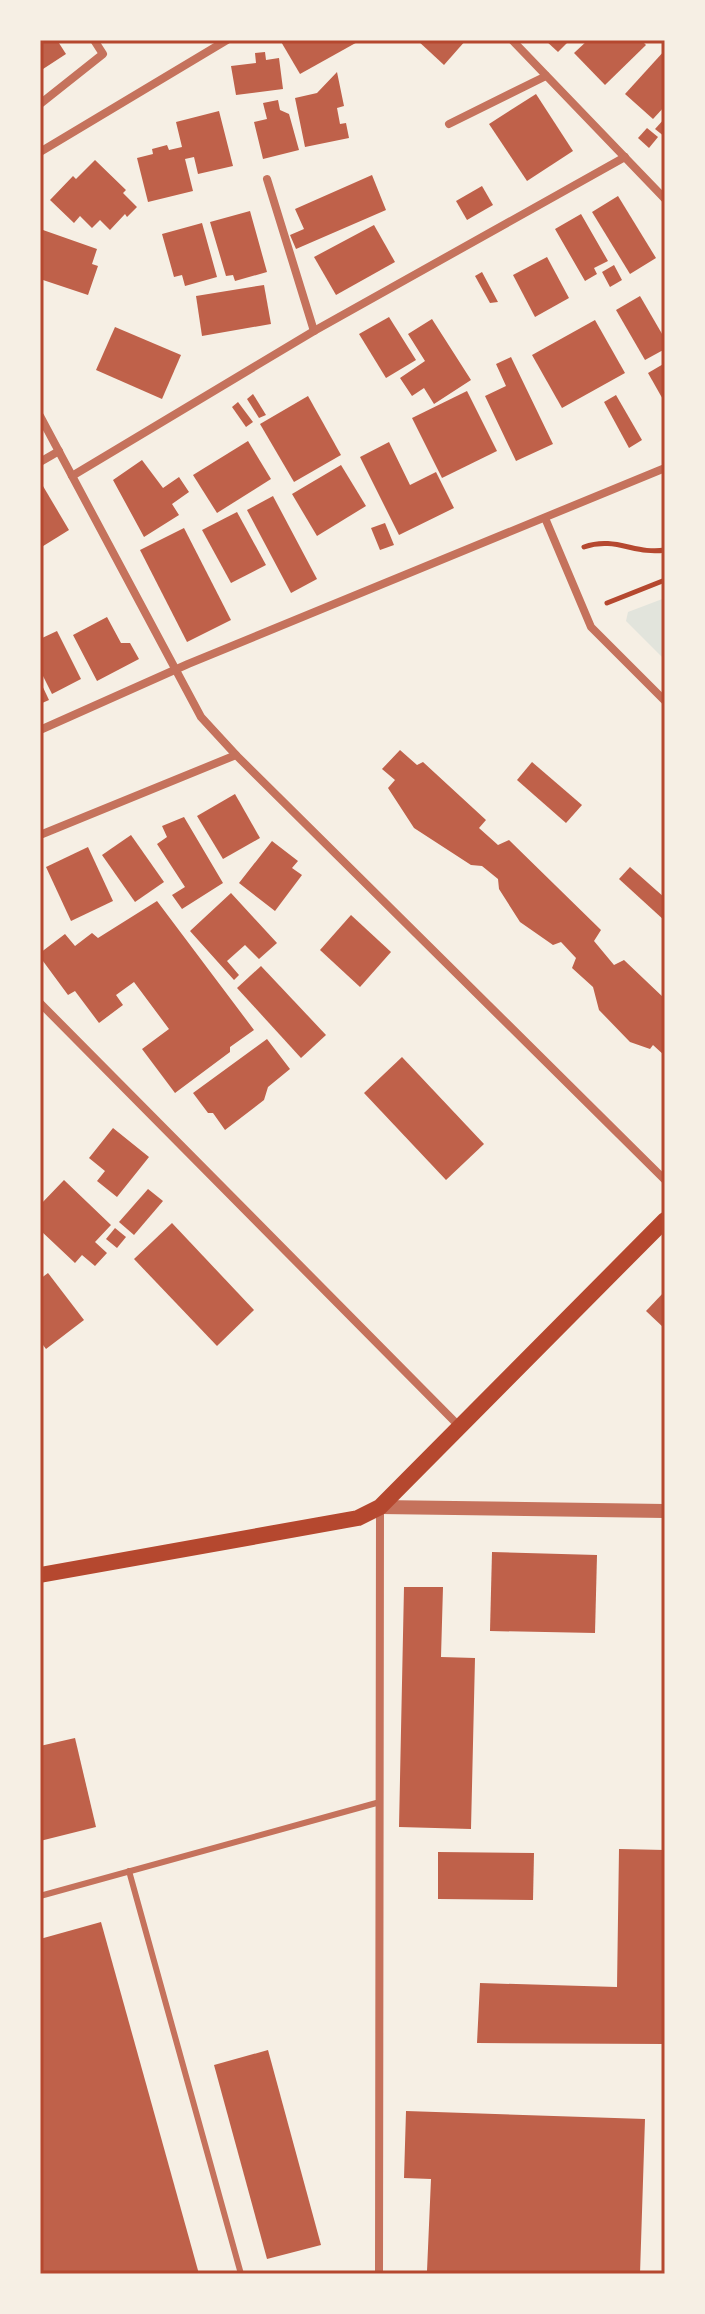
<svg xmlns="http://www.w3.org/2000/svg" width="705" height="2314" viewBox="0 0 705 2314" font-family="Lato,sans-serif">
<rect width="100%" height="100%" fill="#f6efe4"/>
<path fill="#e2e4dc" d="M665,598V660L626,621L628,612Z"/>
<g fill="#bf614a">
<path d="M40,40H57L66,54L40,71Z"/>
<path d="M280,40H361L300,74Z"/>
<path d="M417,40H466L444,65Z"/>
<path d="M545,40H570L558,52Z"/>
<path d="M588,40H641L646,45L605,85L574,53Z"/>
<path d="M665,50V106L653,119L625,94Z"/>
<path d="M265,52L266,60L279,58L283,89L236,95L231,66L256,63L255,53Z"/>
<path d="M337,72L344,106L337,108L340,124L346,123L349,138L305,147L295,98L317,93Z"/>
<path d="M536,94L573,151L527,181L489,124Z"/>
<path d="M278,100L280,110L289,114L299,150L263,159L254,122L267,119L263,103Z"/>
<path d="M219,111L233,166L198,174L194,157L185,159L193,191L148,202L137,158L153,154L152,149L167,145L169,150L182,147L176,122Z"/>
<path d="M665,118V137L655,129Z"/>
<path d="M647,128L658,137L649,148L638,138Z"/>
<path d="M95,160L126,190L123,193L137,207L127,217L125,214L110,230L100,220L92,228L80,216L74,223L50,200L73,176L76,179Z"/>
<path d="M372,175L386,210L296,249L290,235L304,229L295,209Z"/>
<path d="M482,186L493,205L467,220L456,201Z"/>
<path d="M618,196L656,258L630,274L592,212Z"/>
<path d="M250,211L267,272L235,281L233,275L226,276L210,222Z"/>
<path d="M581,214L608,261L594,268L597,274L585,281L555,229Z"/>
<path d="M202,223L217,277L185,286L182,275L174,277L162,234Z"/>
<path d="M374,225L395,262L336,295L314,257Z"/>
<path d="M43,230L97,249L92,264L98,266L88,295L40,279V237Z"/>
<path d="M547,257L569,298L535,317L513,275Z"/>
<path d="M614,265L622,280L610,287L602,272Z"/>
<path d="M482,272L498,302L490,303L475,276Z"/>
<path d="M264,285L271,324L202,336L196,296Z"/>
<path d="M640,296L665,339V349L645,360L616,310Z"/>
<path d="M389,317L416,360L386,378L359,334Z"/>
<path d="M432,319L471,380L434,404L424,388L412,396L400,378L425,361L408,334Z"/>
<path d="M595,320L625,373L562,408L532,355Z"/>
<path d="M115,327L181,355L162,399L96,370Z"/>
<path d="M511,357L553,444L516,461L485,396L506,386L496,364Z"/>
<path d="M665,363V403L648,373Z"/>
<path d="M467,391L497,451L442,478L412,418Z"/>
<path d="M253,394L266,415L259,418L247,399Z"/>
<path d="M616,395L642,440L629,448L604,402Z"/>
<path d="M308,396L341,455L294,482L260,424Z"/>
<path d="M238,402L253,422L246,427L232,407Z"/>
<path d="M248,441L271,479L217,513L193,475Z"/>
<path d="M389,442L410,485L436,472L454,508L399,535L360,457Z"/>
<path d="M142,460L163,488L179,477L189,492L172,504L179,515L144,537L113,480Z"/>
<path d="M341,465L366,506L317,536L292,494Z"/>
<path d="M40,481L69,530L40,548Z"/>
<path d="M273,496L317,579L291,593L247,510Z"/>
<path d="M237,512L266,565L231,583L202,530Z"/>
<path d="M385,523L394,545L380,550L371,528Z"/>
<path d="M184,528L231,620L187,642L140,550Z"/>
<path d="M107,617L121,643H130L139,659L97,681L73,635Z"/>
<path d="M57,631L81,679L52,694L40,670V639Z"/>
<path d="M40,681L49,700L40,704Z"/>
<path d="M400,750L417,765L423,762L486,820L479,828L498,845L509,840L601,930L594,941L614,965L624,960L665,999V1056L653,1045L650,1049L630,1042L599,1010L593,987L572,968L576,958L561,942L553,945L520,922L499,889L498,879L482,866L471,865L414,828L388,788L395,780L382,769Z"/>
<path d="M532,762L582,805L566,823L517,780Z"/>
<path d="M235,794L260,838L223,859L197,816Z"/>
<path d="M184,817L223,883L182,909L172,895L185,887L157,844L167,837L162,826Z"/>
<path d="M131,835L164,882L135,902L102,855Z"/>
<path d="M272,841L298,861L292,868L302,875L275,911L239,883Z"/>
<path d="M88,847L113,901L71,921L46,867Z"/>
<path d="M630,867L665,898V921L619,879Z"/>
<path d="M231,893L277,943L259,959L245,945L227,961L239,975L234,980L190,931Z"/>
<path d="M157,901L254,1030L230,1047V1052L175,1093L142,1049L169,1029L134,982L116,995L123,1005L99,1023L75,991L68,995L40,957V953L65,934L75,946L92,933L98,938Z"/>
<path d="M351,915L391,952L360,987L320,950Z"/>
<path d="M261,966L326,1035L301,1058L237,988Z"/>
<path d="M267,1039L290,1069L268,1087L264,1100L225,1130L213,1113H208L193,1093Z"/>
<path d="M402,1057L484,1144L446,1180L364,1093Z"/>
<path d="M113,1128L149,1157L117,1197L97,1181L105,1171L89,1158Z"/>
<path d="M64,1180L111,1225L95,1242L107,1253L95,1266L82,1255L75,1263L40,1230V1205Z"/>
<path d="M148,1189L163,1201L134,1235L119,1222Z"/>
<path d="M172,1223L254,1310L217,1346L134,1259Z"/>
<path d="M115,1228L126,1237L117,1248L106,1239Z"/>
<path d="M48,1273L84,1320L46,1349L40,1341V1279Z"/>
<path d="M665,1291V1329L646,1311Z"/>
<path d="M492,1552L597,1555L595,1633L490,1631Z"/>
<path d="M404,1587H443L441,1657L475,1658L471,1829L399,1827Z"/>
<path d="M75,1738L96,1827L40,1841V1746Z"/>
<path d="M619,1849L665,1850V2044L477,2043L480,1983L617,1987Z"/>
<path d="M438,1852L534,1853L533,1900L438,1899Z"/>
<path d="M101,1922L199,2274H40V1939Z"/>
<path d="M268,2050L321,2245L267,2259L214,2065Z"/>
<path d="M406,2111L645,2119L640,2274H464V2272L427,2271L431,2179L404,2178Z"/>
</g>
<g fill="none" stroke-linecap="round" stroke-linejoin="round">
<g stroke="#b5482f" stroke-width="5">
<path d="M584,547C615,536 636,555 665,550"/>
<path d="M607,603L665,580"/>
</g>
<g stroke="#c5725c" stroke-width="6">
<path d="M129,1871L241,2274"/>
<path d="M40,1896L380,1802"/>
</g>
<g stroke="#c5725c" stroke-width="8">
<path d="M512,40L665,199"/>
<path d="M40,104L103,54L94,40"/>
<path d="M449,124L546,76"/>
<path d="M40,152L227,40"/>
<path d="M267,179L314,331"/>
<path d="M40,416L201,717L236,755"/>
<path d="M40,462L59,451"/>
<path d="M72,476L314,331L625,157"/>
<path d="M545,518L591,627L665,701"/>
<path d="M40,730L188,664L665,468"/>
<path d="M40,835L236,755L665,1180"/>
<path d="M40,1003L460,1427"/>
<path d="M379,2274L380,1507"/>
</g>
<path stroke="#c5725c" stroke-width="14" d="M380,1507L665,1511"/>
<path stroke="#b5482f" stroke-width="16" d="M40,1575L358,1518L380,1507L665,1220"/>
</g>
<rect width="705" height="2314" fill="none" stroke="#f6efe4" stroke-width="84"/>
<rect x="42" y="42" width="621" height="2230" fill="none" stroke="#b5482f" stroke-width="3"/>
</svg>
